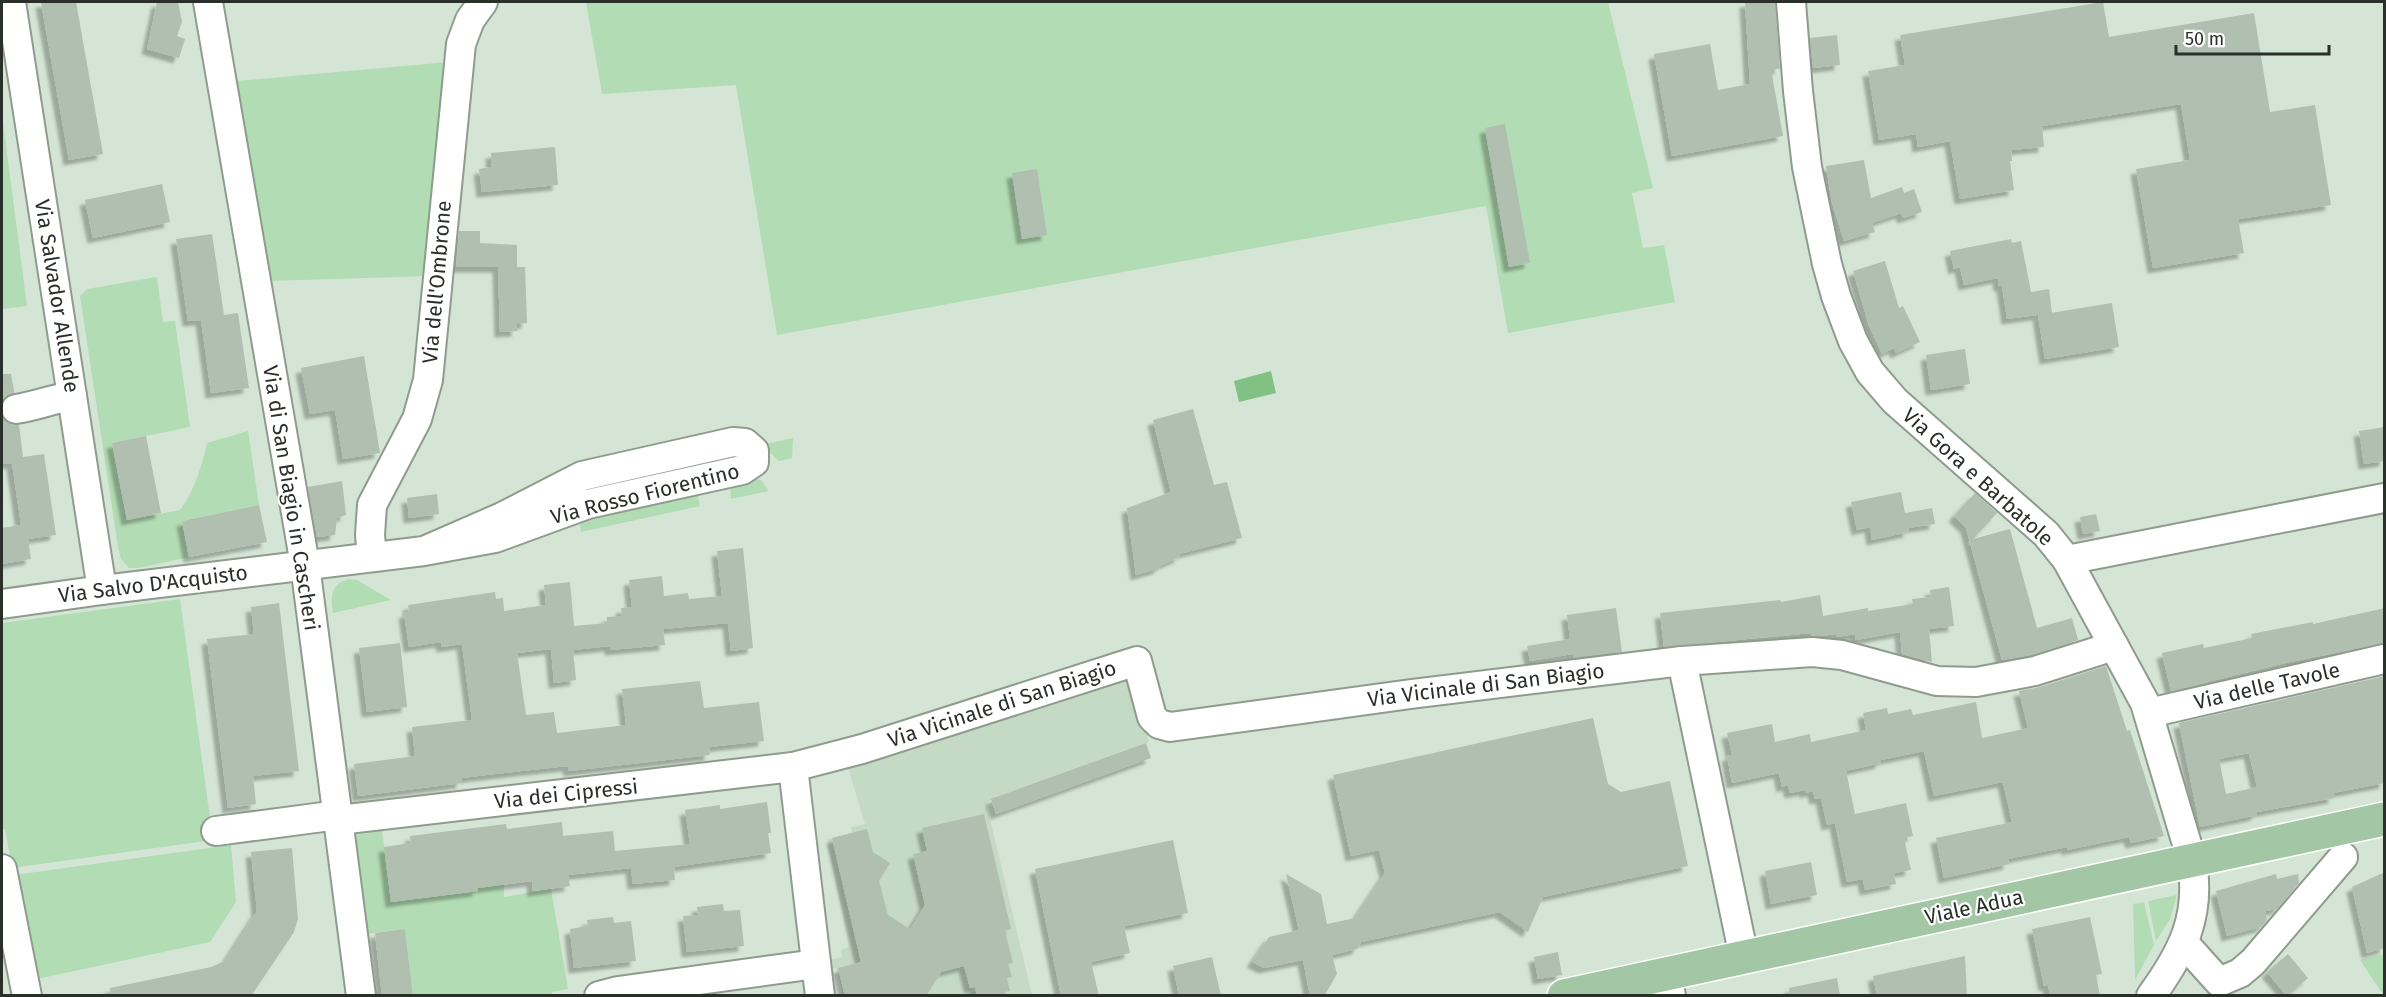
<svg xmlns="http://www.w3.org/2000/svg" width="2386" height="997" viewBox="0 0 2386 997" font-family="'Fira Sans',sans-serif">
<defs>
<filter id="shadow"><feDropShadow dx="-5.5" dy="5.5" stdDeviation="1.5" flood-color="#0004"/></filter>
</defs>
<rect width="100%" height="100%" fill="#d5e5d5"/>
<path fill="#c5dac5" d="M1124,675L1133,684L1149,742L986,802L1032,995H843L836,968L832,969L829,960L842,957L841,950L849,947L827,839L852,833L851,827L865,824L846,761Z"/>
<g fill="#b2dcb3">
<path d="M586,2H1608L1653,188L1632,193L1643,248L1664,245L1675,302L1508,333L1486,206L777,335L736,85L602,94Z"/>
<path d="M449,62L429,276L269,281L237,81Z"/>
<path d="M2,115L27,306L2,309Z"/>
<path d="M157,277L163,322L175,321L190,427L112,443L127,520L180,510C195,489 201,469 207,443L248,431L259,505L182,521L189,557L139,568H129L121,559L118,547L80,296L87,289Z"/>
<path d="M793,438L792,458L779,461L762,445Z"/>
<path d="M752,478L761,480L769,491L731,499L730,486Z"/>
<path d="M697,490L700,506L581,532L579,521Z"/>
<path d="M350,579L357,580L391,600L333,613C330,596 331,583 350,579Z"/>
<path d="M180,599L213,840L12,868L5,829H2V623Z"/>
<path d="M382,831L392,902L478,891V888L504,884V897L551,889L568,989L552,992V996L413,995L405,929L366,934L356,835Z"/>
<path d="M231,845L236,902L210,942L37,979L14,875Z"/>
<path d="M2177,895L2170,919L2156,941L2148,901Z"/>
<path d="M2144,902L2154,945L2135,980L2133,904Z"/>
<path d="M2384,954V996L2360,960Z"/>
</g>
<path fill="#81c284" d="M1271,371L1276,393L1239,402L1234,381Z"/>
<g fill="#b0bfb0" fill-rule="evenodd" filter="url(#shadow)">
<path d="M41,2H76L103,154L69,160Z"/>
<path d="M157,2H178L182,22L177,36L185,39L179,58L147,49Z"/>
<path d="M1745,2H1775L1780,69H1771L1783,136L1672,156L1654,54L1710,44L1718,90L1750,84Z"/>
<path d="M2103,2L2109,37L2254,13L2270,112L2315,105L2331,205L2238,219L2244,253L2153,268L2136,169L2190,160L2181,104L2042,126L2044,147L2011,150L2012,161H2010L2014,190L1960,199L1950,141L1918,147L1916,134L1879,140L1868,71L1905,65L1900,35Z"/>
<path d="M1837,35L1840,65L1813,68L1810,38Z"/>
<path d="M1505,124L1530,263L1509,267L1485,128Z"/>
<path d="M555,147L558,185L482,192L479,169L492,167L491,153Z"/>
<path d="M1864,160L1871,198L1902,187L1904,193L1914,189L1922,212L1903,218L1901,213L1872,223L1875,232L1844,241L1832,203L1826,166Z"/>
<path d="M1037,169L1047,235L1022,239L1012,173Z"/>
<path d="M162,184L170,222L93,238L85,200Z"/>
<path d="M459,231H480V243L517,245V267H525L527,323L517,324V331L500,332L498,267H456Z"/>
<path d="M212,234L224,315L238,313L249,388L211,393L201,320L188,321L176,239Z"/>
<path d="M2011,239L2012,243L2021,241L2031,292L2049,289L2052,313L2007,319L2002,286H1999L1998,278L1964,285L1960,267L1954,269L1950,251Z"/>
<path d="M1885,261L1899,308L1903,306L1920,342L1896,353L1894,348L1882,354L1869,326L1853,271Z"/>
<path d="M2112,303L2119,347L2045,359L2038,315Z"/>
<path d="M1965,349L1970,384L1931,390L1926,355Z"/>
<path d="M364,356L380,453L343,459L335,410L310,414L301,368Z"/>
<path d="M2,374H11L14,393L6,396L2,402Z"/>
<path d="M1193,409L1214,485L1227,482L1242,538L1179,554L1180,557L1159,566L1160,568L1136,575L1127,508L1171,492L1153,420Z"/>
<path d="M2,416L10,424L19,425L23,457L44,454L56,535L28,539L31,559L2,564V528L21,525L12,463L2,464Z"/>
<path d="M2385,427V461L2364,464L2359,431Z"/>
<path d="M146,436L161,513L127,520L112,443Z"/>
<path d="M342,481L346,515L337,518L335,535L317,537L308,487Z"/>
<path d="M1901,492L1905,513L1932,508L1935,524L1908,528L1909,532L1872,540L1870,527L1857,530L1851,502Z"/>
<path d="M1975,493L1997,513L1973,539L2010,529L2037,628L2072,618L2078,640L2031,655L2002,660L1966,528L1954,516Z"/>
<path d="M437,494L439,514L409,518L407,498Z"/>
<path d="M259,505L267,542L189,557L182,521Z"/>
<path d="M2096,514L2100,531L2083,534L2080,517Z"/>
<path d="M743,548L753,648L731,651L728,623L663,629L665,645L610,650V646L573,650L576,680L554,683L551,649L517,653L526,715L554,712L557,733L626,725L622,689L700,681L704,708L759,702L764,741L709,747L710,755L569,771L568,766L521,771L461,778L462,783L358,796L354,764L415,756L412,727L472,720L462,644L442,647L441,642L409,647L404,613L409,612L408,605L495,592L496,599L503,598L504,611L546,605L544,585L570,582L574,626L607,623V617L622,616L621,608L632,607L629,580L662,576L664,596L688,593L689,599L722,596L717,551Z"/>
<path d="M1949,587L1954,626L1929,629L1932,662L1902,654L1900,632L1856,640L1855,634L1837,637L1836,634L1820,636H1811V633L1664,647L1660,613L1780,600L1781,602L1820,595L1823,616L1868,608V611L1913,604L1912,599L1931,597L1930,590Z"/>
<path d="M279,603L299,771L253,776L256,804L228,808L207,639L254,634L251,607Z"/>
<path d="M1616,608L1622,652L1573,658V654L1530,661L1527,646L1570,639L1567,615Z"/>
<path d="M2385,608V643L2285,663L2171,691L2162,653L2203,644L2204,648L2252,638L2251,634L2313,622V624Z"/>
<path d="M400,643L407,707L367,712L359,648Z"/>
<path d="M2106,666L2127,731L2130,730L2164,836L2131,843L2129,837L2067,850V847L2008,859L2009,864L1944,878L1936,838L2012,822L2003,782L1934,796L1924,751L1881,760V763L1846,771L1855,814L1906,803L1913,836L1904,838L1911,870L1894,873L1896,884L1865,890L1863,879L1847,882L1835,823L1827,825L1821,798L1815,799L1813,791L1805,793V790L1790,793L1788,785L1782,787L1779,773L1732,783L1727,756L1732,755L1727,733L1772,724L1775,742L1810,734L1811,742L1866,730L1863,713L1887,708L1888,714L1911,709L1913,715L1976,702L1982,738L2028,728L2019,691L2040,687Z"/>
<path d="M2385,676V783L2333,793L2334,798L2257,812V815L2200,827L2179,723ZM2249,753L2257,787L2226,794L2219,759Z"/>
<path d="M1593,718L1608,784L1621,792L1670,781L1688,866L1543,897L1528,932L1500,912L1361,942L1357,949L1332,955L1337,974L1324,996H1310L1303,960L1264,968L1252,962L1269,937L1299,930L1286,874L1321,894L1327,924L1355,918L1385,873L1379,850L1351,856L1333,775Z"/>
<path d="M1146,743L1151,758L996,814L991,799Z"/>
<path d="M767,802L771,833H768L771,853L674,867L675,880L633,884L631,868L568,875L570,886L533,891L532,881L478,888V891L391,902L384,847L411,843L410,836L506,824L507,829L562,822L563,836L613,831L615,851L690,844L685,810L720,805V809Z"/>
<path d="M984,814L1011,929L1005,931L1013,963L1008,964L1012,977L1007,978L1010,991L1005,992L1006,996H977L975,987L970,988L964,966L941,972L926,996H845L838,968L861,962L832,838L867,829L873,852L890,863L879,881L888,915L910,929L925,905L913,854L927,851L922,828Z"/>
<path d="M1173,840L1188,913L1124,926L1130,953L1091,962L1099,996H1061L1035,869Z"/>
<path d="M292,848L298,919L294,932L251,996H111L110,988L211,967L225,961L257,911L251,852Z"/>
<path d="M1811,862L1817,895L1771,904L1765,871Z"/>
<path d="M2385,872V948L2367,953L2352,887Z"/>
<path d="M2276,874L2277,879L2298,874L2299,883L2277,909L2265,911L2267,920L2261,927L2227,936L2216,891Z"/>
<path d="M723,904L724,911L740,910L744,946L687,952L683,916L698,915L697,907Z"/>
<path d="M613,917L614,923L631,921L636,961L574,968L570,929L588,926L587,920Z"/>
<path d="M2090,917L2102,974L2096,975L2100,996H2050L2048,985L2044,986L2032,929Z"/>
<path d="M405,929L413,996H382L375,933Z"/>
<path d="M1558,952L1562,975L1538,979L1534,957Z"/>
<path d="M2288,954L2308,978L2287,996L2267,972Z"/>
<path d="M1965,956L1967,996H1877L1873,976Z"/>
<path d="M1212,957L1221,996H1179L1173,966Z"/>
<path d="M1837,978L1840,996H1790L1789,988Z"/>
</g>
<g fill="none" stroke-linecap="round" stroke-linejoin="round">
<path stroke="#b3c1b3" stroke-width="28" stroke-dasharray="28 14" stroke-linecap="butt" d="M2,399L15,397"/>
<defs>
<g id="minor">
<path d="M11,2L102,590"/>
<path d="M208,2L305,565L361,996"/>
<path d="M1791,2L1798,91L1807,167L1827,264L1836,296L1853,341L1870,372L1895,401L2046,534L2067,560L2145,703L2192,861C2201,916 2183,952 2151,996"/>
<path d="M16,409C36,406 53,399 72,396"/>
<path d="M372,557L370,535L372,505L417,419L428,380L461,44L470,20L483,2"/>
<path d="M2067,560L2384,498"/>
<path d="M2,604L102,590L424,551L495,538L588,504L742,470L754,462V451L745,443L733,442L582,476L502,517L424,551"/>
<path d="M1682,661L1744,957"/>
<path d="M2149,713L2384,659"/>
<path d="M793,767L820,996"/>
<path d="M339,820L793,767L862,749L1137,661L1152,717L1159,724L1170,727L1411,694L1682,661L1812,652L1842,655L1937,681L1976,682L2035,671L2114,646"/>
<path d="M216,831L338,815"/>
<path d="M2,869L27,996"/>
<path d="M2184,943L2219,982L2240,973L2253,962L2343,857"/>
<path d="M1666,973L1671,996"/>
<path d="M599,996L618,991L816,964"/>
</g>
<path id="major" d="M1564,996L2384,819"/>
</defs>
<use href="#minor" stroke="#8e9c8d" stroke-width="32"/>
<use href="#major" stroke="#fff" stroke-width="36"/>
<use href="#minor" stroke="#fff" stroke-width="28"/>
<use href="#major" stroke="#a3c6a4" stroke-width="33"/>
</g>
<g text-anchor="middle" stroke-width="4.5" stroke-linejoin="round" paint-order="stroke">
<g font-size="21" fill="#292f29" stroke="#fff">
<text transform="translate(437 282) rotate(-85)" y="7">Via dell'Ombrone</text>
<text transform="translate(57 296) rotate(81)" y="7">Via Salvador Allende</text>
<text transform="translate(1978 477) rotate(42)" y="7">Via Gora e Barbatole</text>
<text transform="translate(645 494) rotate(-14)" y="7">Via Rosso Fiorentino</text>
<text transform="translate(291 498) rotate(81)" y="7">Via di San Biagio in Cascheri</text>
<text transform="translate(153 584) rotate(-7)" y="7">Via Salvo D'Acquisto</text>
<text transform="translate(1486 685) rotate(-7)" y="7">Via Vicinale di San Biagio</text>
<text transform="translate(2267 686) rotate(-13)" y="7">Via delle Tavole</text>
<text transform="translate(1002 704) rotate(-18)" y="7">Via Vicinale di San Biagio</text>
<text transform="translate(566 794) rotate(-6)" y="7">Via dei Cipressi</text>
<text transform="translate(1974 907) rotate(-12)" y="7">Viale Adua</text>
</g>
</g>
<rect width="2386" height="997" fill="none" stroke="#292f29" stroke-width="6"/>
<path d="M2176 45v9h153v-9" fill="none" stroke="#292f29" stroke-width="3"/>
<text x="2185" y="45" font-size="18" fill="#292f29" stroke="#ffffff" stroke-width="4.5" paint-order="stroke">50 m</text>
</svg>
